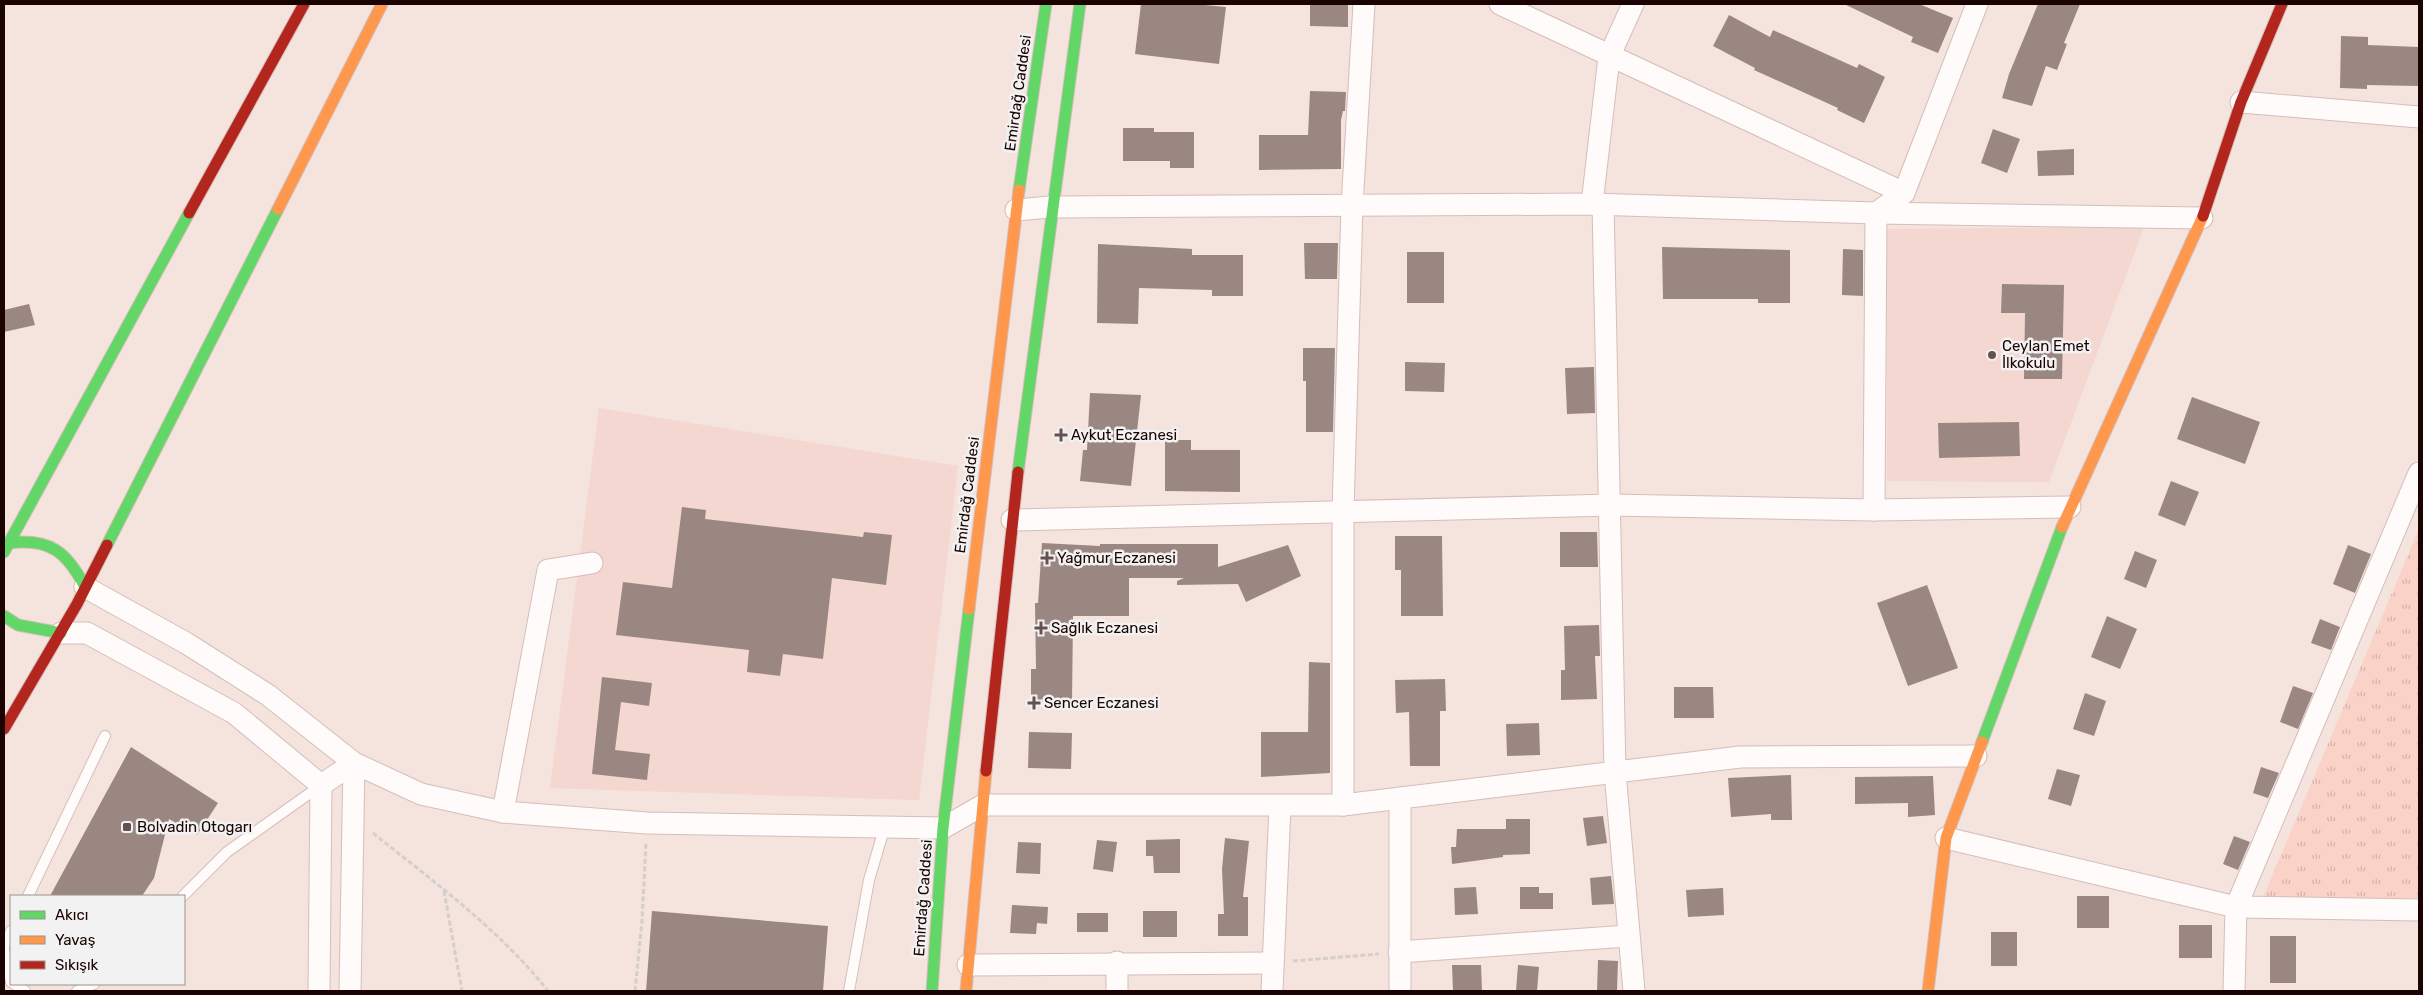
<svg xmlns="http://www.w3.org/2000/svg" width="2423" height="995" viewBox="0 0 2423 995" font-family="Rubik,sans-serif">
<defs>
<pattern id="grass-tufts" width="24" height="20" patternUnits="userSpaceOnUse" patternTransform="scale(1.25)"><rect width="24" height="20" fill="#fad2c8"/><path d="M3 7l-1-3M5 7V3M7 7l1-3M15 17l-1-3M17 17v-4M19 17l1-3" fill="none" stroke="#d6b3aa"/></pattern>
</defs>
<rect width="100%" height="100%" fill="#f5e3de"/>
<g fill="#f3d7d0">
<path d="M2144,227L2049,482L1887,481V229Z"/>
<path d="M599,408L958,466L919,800L550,788Z"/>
</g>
<path fill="url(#grass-tufts)" d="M2419,529V898L2261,902Z"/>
<g fill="#9b8782">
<path d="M1141,4H1195L1226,7L1219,64L1135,54Z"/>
<path d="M1310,4H1348V27L1310,26Z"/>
<path d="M1844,4H1919L1953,18L1938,53L1911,42L1913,37Z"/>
<path d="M2038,4H2080L2064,43L2067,44L2057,70L2046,66L2032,106L2002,98L2009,74Z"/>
<path d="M1729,15L1770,37L1773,30L1857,68L1859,64L1885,77L1864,123L1837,110L1838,108L1754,70L1755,68L1713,46Z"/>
<path d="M2341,36L2368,37V45L2419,47V86L2367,85V89L2340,88Z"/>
<path d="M1310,91L1346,92L1345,111H1343L1341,120V169L1259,170V135H1308Z"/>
<path d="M1123,128H1154V132H1194V168H1170V161H1123Z"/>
<path d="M1993,129L2020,139L2007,173L1981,163Z"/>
<path d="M2074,149V175L2038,176L2037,151Z"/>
<path d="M1304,243H1338L1337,279H1305Z"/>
<path d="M1098,244L1192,249V255H1243V296H1212V290L1139,288L1138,324L1097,323Z"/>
<path d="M1662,247L1790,250V303H1758V299H1663Z"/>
<path d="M1843,249L1863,250V296L1842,295Z"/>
<rect x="1407" y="252" width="37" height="51"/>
<path d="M2002,284L2064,285L2062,379H2024L2025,313H2001Z"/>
<path d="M29,304L35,325L4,332V310Z"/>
<path d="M1303,348H1335L1333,432H1306V381H1303Z"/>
<path d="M1405,362L1445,363L1444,392L1405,391Z"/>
<path d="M1594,367L1595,413L1567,414L1565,368Z"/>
<path d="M1090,393L1141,395L1131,486L1080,481L1083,450H1087Z"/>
<path d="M2192,397L2260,422L2245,464L2177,439Z"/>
<path d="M2019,422L2020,456L1939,458L1938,423Z"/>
<path d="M1165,440H1191V450H1240V492L1165,491Z"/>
<path d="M2171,481L2199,492L2185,526L2158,515Z"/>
<path d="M682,507L706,510L705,519L863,537L864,532L892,535L886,585L832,578L823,659L783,654L780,676L747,672L749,650L616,635L623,582L672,588Z"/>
<path d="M1560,532H1597L1598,567H1560Z"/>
<path d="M1395,536H1442L1443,616H1401V570H1395Z"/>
<path d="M1042,543L1100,546V544H1218V567L1288,545L1301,576L1246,602L1238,584L1177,585V581L1184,578H1129V616H1073L1072,702H1031V669H1036L1035,603H1038Z"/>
<path d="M2348,545L2371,554L2355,593L2333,584Z"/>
<path d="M2135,551L2157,560L2146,588L2124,579Z"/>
<path d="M1927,585L1958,668L1908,686L1877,603Z"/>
<path d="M2107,616L2137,629L2120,669L2091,657Z"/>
<path d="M2320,619L2340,627L2331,650L2311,643Z"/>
<path d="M1599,625L1600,656H1595L1597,699L1561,700V670H1565L1564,626Z"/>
<path d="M1309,662L1330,663V773L1261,777V732H1308Z"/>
<path d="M602,677L652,683L649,706L621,702L615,750L650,754L647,780L592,774Z"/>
<path d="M1445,679L1446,711H1440V766H1410L1409,712L1396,713L1395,680Z"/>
<path d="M2293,686L2313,693L2298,729L2280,722Z"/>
<path d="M1674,687H1713L1714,718H1674Z"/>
<path d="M2085,693L2106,701L2094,736L2073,729Z"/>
<path d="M1539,723L1540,755L1507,756L1506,724Z"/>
<path d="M1029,732L1072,733L1071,769L1028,768Z"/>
<path d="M131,747L218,803L197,835L169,819L154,878L142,896H50Z"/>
<path d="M2261,767L2279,773L2268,798L2253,793Z"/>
<path d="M2057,769L2080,775L2071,806L2048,799Z"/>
<path d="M1791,775L1792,820H1771V814L1731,817L1728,778Z"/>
<path d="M1933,776L1935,815L1908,817V803L1855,804V777Z"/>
<path d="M1603,816L1607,843L1587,846L1583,818Z"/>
<path d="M1506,819H1530V854L1503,855V857L1452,864L1451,847H1456L1457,829H1506Z"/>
<path d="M2234,836L2250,842L2238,870L2223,864Z"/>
<path d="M1225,838L1249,841L1243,897H1248V936H1218V914H1224L1222,869Z"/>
<path d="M1180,839V873H1154L1153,856H1146V840Z"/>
<path d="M1097,840L1117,842L1113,872L1093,869Z"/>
<path d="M1018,842L1041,843L1040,874L1016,873Z"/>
<path d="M1611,876L1614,904L1592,905L1590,878Z"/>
<path d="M1476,887L1478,914L1455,915L1454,888Z"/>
<path d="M1520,887H1539V893H1553V909H1520Z"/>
<path d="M1723,888L1724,915L1688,917L1686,890Z"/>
<rect x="2077" y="896" width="32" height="32"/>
<path d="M1012,905L1048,907L1047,924L1037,923L1036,934L1010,933Z"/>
<path d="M652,911L828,926L823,991H646Z"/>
<rect x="1143" y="911" width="34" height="26"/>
<rect x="1077" y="913" width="31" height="19"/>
<rect x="2179" y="925" width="33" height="33"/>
<rect x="1991" y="932" width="26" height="34"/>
<rect x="2270" y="936" width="26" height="47"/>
<path d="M1598,960L1618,961L1617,991H1597Z"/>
<path d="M1452,965H1481L1482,991H1453Z"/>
<path d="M1518,965L1539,967L1537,991H1516Z"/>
</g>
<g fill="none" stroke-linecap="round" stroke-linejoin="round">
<defs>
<g id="lane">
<path d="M28,896L105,736"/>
<path d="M183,896L227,852L320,786"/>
<path d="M4,947L11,931"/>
<path d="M4,950L11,982"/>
<path d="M14,984L25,991"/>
<path d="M77,991L94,984"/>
<path d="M849,991L869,880L885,826"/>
</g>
<g id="street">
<path d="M1500,4L1904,193L1876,213L1874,510"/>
<path d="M2241,102L2419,117"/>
<path d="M1904,193L1977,4"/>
<path d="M1592,204L1609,57L1633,4"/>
<path d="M1603,204L1615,772L1634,991"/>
<path d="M1016,210L1050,207L1592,204L1876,213L2202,218"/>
<path d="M1012,520L1611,505L1874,510L2070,507"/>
<path d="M85,587L186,643L268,695L354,763L421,794L503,812L647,823L943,828L983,805H1343L1740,757L1976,756"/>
<path d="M61,633H87L234,713L321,785"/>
<path d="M321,785L354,763"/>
<path d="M1343,805V511L1352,206L1364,4"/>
<path d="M503,812L548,570L592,563"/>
<path d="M1946,838L2236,907L2419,910"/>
<path d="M1399,952L1628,936"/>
<path d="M968,965L1273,963"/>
<path d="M319,991L321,785"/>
<path d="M350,991L354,763"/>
<path d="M1117,991V962"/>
<path d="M1272,991L1280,806"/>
<path d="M1400,991V798"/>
<path d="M2234,991L2236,907L2419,473"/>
</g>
<g id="fast">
<path d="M1019,190L1046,4"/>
<path d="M1018,472L1080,4"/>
<path d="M9,543C50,538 67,552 85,587"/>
<path d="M107,545L278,209"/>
<path d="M4,552L189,213"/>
<path d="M4,616L18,625L61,633"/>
<path d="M1982,742L2062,527"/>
<path d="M932,991L943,828L969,609"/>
</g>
<g id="slow">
<path d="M278,209L382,4"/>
<path d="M2062,527L2203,216"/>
<path d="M969,609L1019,190"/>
<path d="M966,991L986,771"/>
<path d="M1928,991L1946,838L1982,742"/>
</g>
<g id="jam">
<path d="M189,213L304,4"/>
<path d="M2203,216L2241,102L2282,4"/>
<path d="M4,729L77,604L107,545"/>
<path d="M986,771L1018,472"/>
</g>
</defs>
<use href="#lane" stroke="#d5beb9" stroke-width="12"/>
<use href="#street" stroke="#d5beb9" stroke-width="23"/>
<use href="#fast" stroke="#d5beb9" stroke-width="13"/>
<use href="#slow" stroke="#d5beb9" stroke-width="13"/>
<use href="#jam" stroke="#d5beb9" stroke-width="13"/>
<g stroke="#d4cecc" stroke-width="3" stroke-dasharray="5 2.5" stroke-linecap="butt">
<path d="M373,833C434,882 500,930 548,991"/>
<path d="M444,891L462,991"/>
<path d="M1293,961L1379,954"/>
<path d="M635,991L642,921L646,843"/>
</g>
<use href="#lane" stroke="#fefbfa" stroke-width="10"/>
<use href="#street" stroke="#fefbfa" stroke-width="21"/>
<use href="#fast" stroke="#63d668" stroke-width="11"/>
<use href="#slow" stroke="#ff974d" stroke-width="11"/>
<use href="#jam" stroke="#b3261e" stroke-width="11"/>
</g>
<g fill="#67514e" stroke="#f2f2f2" stroke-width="2">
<circle cx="1992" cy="355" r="5"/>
<path d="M1058.5 427.5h5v5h5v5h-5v5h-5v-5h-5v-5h5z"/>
<path d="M1044.5 550.5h5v5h5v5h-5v5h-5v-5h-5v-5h5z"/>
<path d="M1038.5 620.5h5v5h5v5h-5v5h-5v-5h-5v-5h5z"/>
<path d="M1031.5 695.5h5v5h5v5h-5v5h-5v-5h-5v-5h5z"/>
<rect x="122" y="822" width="10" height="10" rx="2.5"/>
</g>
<g text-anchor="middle" stroke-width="5" stroke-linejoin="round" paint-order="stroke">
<g font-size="15" fill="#1b0301" stroke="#f2f2f2">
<text transform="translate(1018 93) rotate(-82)" y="5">Emirdağ Caddesi</text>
<text transform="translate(967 495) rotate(-83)" y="5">Emirdağ Caddesi</text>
<text transform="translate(923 898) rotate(-86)" y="5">Emirdağ Caddesi</text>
</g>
<g font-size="15" fill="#1b0301" stroke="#f2f2f2" text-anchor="start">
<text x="2002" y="351">Ceylan Emet<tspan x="2002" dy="17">İlkokulu</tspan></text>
<text x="1071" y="440">Aykut Eczanesi</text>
<text x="1057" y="563">Yağmur Eczanesi</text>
<text x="1051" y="633">Sağlık Eczanesi</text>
<text x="1044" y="708">Sencer Eczanesi</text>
<text x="137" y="832">Bolvadin Otogarı</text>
</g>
</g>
<rect width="2423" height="995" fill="none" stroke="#1b0301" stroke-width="10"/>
<rect x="10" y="895" width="175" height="90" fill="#f2f2f2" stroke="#9c9292"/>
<rect x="20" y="911" width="25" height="8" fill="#63d668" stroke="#9c9292"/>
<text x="55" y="920" font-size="15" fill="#1b0301">Akıcı</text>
<rect x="20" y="936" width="25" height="8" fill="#ff974d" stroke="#9c9292"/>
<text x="55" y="945" font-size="15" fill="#1b0301">Yavaş</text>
<rect x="20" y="961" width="25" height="8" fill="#b3261e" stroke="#9c9292"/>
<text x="55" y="970" font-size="15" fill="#1b0301">Sıkışık</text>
</svg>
